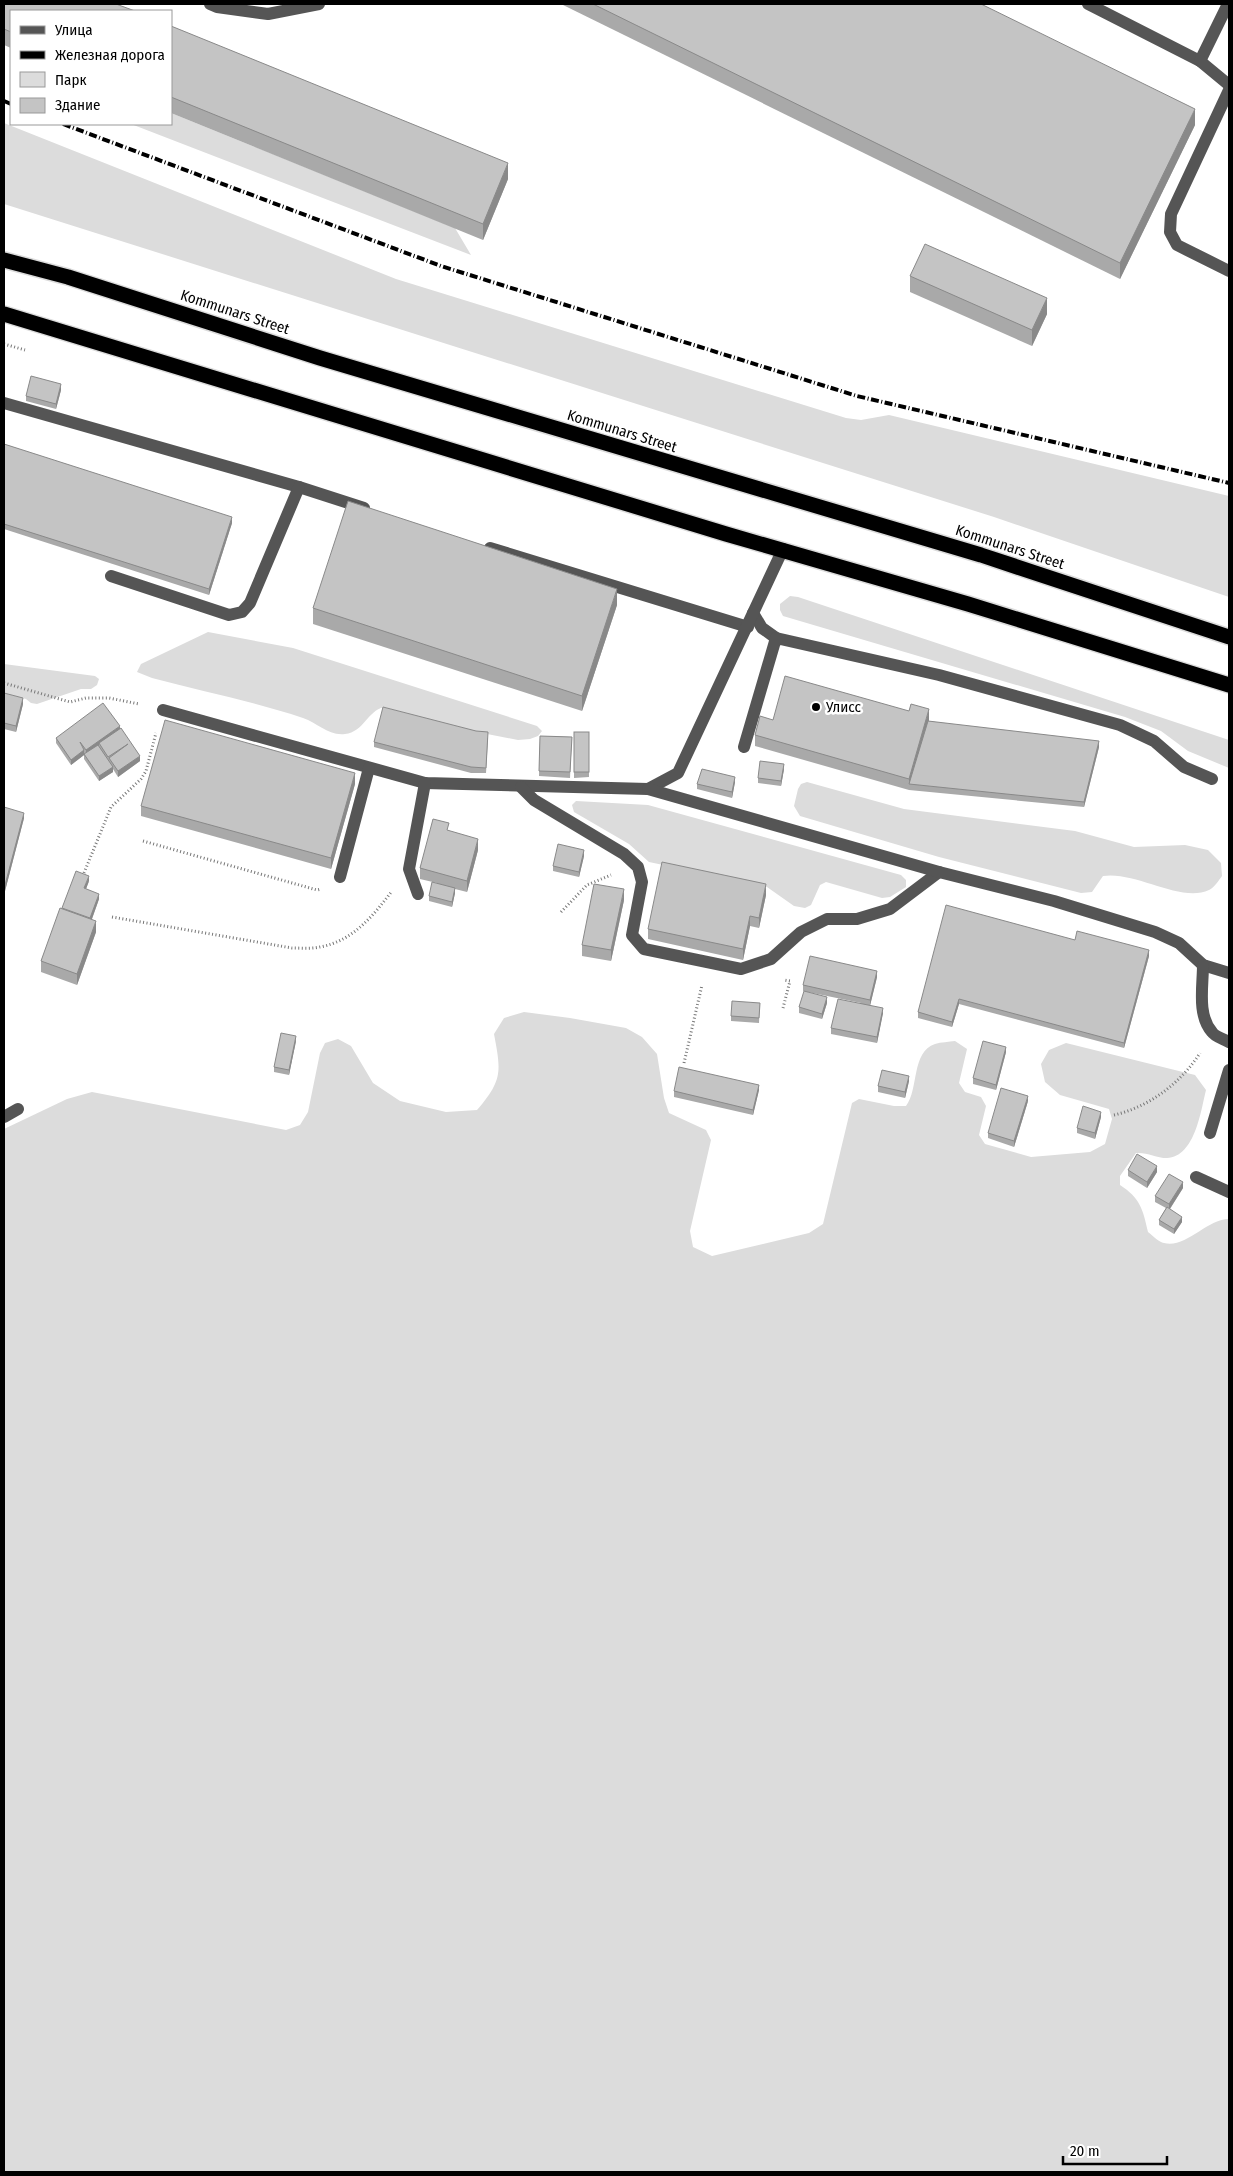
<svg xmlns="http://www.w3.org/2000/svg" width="1233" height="2176" viewBox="0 0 1233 2176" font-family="'Fira Sans Condensed',sans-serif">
<rect width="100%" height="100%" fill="#fff"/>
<g fill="#dcdcdc">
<path d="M171,113L455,228L471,255L131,124H171Z"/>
<path d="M4,123L396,279L846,418L861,420L889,415L1229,496V597L994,517L4,204Z"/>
<path d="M790,596L798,597L1229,740V768L1188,751L1161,731L1125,717L783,616L780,610V604Z"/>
<path d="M208,632L293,648L537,726L542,731L538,736L530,739L518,740L477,732L384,707C367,711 364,732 345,734C328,736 318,723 303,718C255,702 201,691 152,678L137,672L141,664Z"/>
<path d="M4,664L95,676L99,679L97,685L91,689H81L37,704L31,703L26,699L4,693Z"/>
<path d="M807,782L904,809L1075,831L1134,847L1185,845L1208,850L1221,863L1222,876C1219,880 1214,888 1209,890C1180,903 1136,871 1103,876L1092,892L1081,893L939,857L800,816L794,806L798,789L801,784Z"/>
<path d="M576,801L648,805L901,875L906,880V887L890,897L882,898L826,882L820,885L811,905L805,908L794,906L767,887L649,862L629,844L574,812L572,805Z"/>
<path d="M524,1012L570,1018L626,1028L642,1037L657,1054L664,1098L669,1113L706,1130L711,1140L690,1231L693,1247L712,1256L809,1233L823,1224L852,1103L859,1099L894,1106H906C919,1089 911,1052 935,1044C941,1042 949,1042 955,1041L967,1049L959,1083L965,1092L981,1097L986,1106L979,1135L985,1144L1031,1157L1090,1152L1105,1144L1112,1119L1109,1109L1060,1095L1045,1082L1041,1064L1049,1050L1066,1043L1195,1075L1206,1090C1201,1110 1195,1157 1167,1158C1156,1158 1147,1152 1136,1153L1120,1176V1185C1140,1198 1143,1209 1148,1232C1153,1236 1159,1242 1164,1243C1185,1249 1207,1219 1229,1219V2172H4V1129L67,1099L92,1092L286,1130L300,1125L308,1112L320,1053L325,1043L338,1039L351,1046L373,1083L400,1101L446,1112L477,1110C503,1080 501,1071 494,1034L504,1018Z"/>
</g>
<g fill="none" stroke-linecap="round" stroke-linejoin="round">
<defs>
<g id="highway">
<path d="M4,260L68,277L320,358L981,555L1229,637"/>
<path d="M4,314L726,534L968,604L1229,685"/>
</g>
</defs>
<use href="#highway" stroke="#dbdbdb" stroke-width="18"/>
<g stroke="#777" stroke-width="3" stroke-dasharray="1 2.5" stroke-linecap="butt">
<path d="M4,344L25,350"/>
<path d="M4,683L70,702L86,698H109L139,704"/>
<path d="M143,841L317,890L321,889"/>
<path d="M84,873L111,807L141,779L146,771L156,733"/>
<path d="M561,912L587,885L611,875"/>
<path d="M112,917L292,948C301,948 311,949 320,947C353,941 373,916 392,891"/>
<path d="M783,1008L790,981L784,980"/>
<path d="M684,1063L702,985"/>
<path d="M1114,1115C1149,1107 1181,1083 1200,1053"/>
</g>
<g stroke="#555" stroke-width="12">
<path d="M210,4L217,7L268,14L319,4"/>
<path d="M1088,4L1200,61L1228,4"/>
<path d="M1200,61L1229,85"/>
<path d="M1229,90L1171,214L1170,232L1177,245L1229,271"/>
<path d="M4,403L299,487L364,508"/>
<path d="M490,548L748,627"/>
<path d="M111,576L229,615L242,612L250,603L299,487"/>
<path d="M753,613L762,628L776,638"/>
<path d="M163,710L425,783L648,789L678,773L783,549"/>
<path d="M744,747L776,638L939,675L1120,725L1154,741L1184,767L1212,779"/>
<path d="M521,787L534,800L624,854L638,867L642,882L632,935L644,949L741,969L771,959L801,932L827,919H857L890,909L939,872"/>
<path d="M648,789L939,872L1054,901L1155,932L1179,943L1203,965L1229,973"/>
<path d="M340,877L369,768"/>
<path d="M418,894L409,869L425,783"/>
<path d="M1203,965C1203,986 1197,1015 1212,1032C1215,1037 1224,1039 1229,1042"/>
<path d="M4,1117L18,1109"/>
<path d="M1210,1133L1229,1070"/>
<path d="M1196,1177L1229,1192"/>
</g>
<use href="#highway" stroke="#000" stroke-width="15"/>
<g stroke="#000" stroke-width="4" stroke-dasharray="8 2.5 1 2.5" stroke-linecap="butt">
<path d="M4,101L11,104"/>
<path d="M63,124L441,266L857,396L1229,483"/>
</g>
</g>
<g fill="#a9a9a9">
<path d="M4,4L11,11V48L4,45Z"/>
<path d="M561,4H981L1195,125L1120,279Z"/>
<path d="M171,26L508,179L483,240L171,113Z"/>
<path d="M910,276L1047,314L1032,346L910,292Z"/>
<path d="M61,390L56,409L26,401V396Z"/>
<path d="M4,444L232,523L209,595L4,529Z"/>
<path d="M617,605L582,711L313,624V608Z"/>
<path d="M4,693L23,704L16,732L4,729Z"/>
<path d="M773,720H929V721L1099,747L1084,807L909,790L755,746V735Z"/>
<path d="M120,729L140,761L118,777L113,769V772L99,781L84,759V754V755L71,765L56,743V738Z"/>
<path d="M574,732H589V777L574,778Z"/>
<path d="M540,736L572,737L570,778L539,776Z"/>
<path d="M488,738L486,773H471L374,747V742Z"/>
<path d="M784,769L781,786L758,783V778Z"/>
<path d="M735,782L732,798L697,789V784Z"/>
<path d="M355,784L331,869L141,816V806Z"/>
<path d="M4,807L24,818L5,891L4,890Z"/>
<path d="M449,831L478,850L467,892L455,889V893L452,907L429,901V896L437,883L420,879V868Z"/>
<path d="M584,856L579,877L553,871V866Z"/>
<path d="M89,881L86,889L99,899L92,919L96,932L77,985L41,972V961L62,909Z"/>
<path d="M766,895L759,928L750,926L743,960L648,939V929Z"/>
<path d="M624,900L611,961L582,956V945Z"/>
<path d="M1075,940L1149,956L1124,1048L959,1004L952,1027L918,1018V1012Z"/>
<path d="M877,977L870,1005L883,1013L877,1043L831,1034V1028L861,1003L803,991V985Z"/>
<path d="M760,1003L759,1023L731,1021V1016Z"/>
<path d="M827,1003L822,1019L799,1013V1007Z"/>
<path d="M296,1041L289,1075L274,1072V1067Z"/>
<path d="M1006,1052L996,1090L973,1084V1078Z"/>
<path d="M909,1081L905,1098L878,1092V1086Z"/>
<path d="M759,1090L753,1115L674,1097V1091Z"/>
<path d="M1028,1101L1014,1147L988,1138V1133Z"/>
<path d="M1101,1117L1095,1139L1077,1133V1128Z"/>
<path d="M1128,1170L1157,1172L1147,1188L1128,1176Z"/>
<path d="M1183,1188L1170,1209L1182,1222L1174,1234L1159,1225V1220L1166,1208L1155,1202V1196Z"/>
</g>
<g fill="#898989">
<path d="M1195,109V125L1120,279V263Z"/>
<path d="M508,163V179L483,240V224Z"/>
<path d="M1047,298V314L1032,346V330Z"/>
<path d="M61,384V390L56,409V404Z"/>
<path d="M232,517V523L209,595V589Z"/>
<path d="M617,589V605L582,711V696Z"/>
<path d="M23,698V704L16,732V726Z"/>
<path d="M929,709V720L911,784H909V779Z"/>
<path d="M120,726V732L99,743V746L86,756V750Z"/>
<path d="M1099,741V747L1084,807V802Z"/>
<path d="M84,750V755L71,765V760Z"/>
<path d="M140,756V761L118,777V771Z"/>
<path d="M784,764V769L781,786V781Z"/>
<path d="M113,767V772L99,781V776Z"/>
<path d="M355,773V784L331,869V858Z"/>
<path d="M735,777V782L732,798V792Z"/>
<path d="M24,813V818L5,891V885Z"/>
<path d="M478,839V850L467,892V881Z"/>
<path d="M584,850V856L579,877V872Z"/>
<path d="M89,876V881L84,894V888Z"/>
<path d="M766,884V895L759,928V918Z"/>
<path d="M455,888V893L452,907V902Z"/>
<path d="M624,889V900L611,961V950Z"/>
<path d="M99,894V899L90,924V918Z"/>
<path d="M750,916V926L743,960V949Z"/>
<path d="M96,921V932L77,985V974Z"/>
<path d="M1149,950V956L1124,1048V1043Z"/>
<path d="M877,971V977L870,1006V1000Z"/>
<path d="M827,997V1003L822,1019V1014Z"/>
<path d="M959,999V1004L952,1027V1022Z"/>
<path d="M883,1008V1013L877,1043V1037Z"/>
<path d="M296,1036V1041L289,1075V1070Z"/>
<path d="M1006,1047V1052L996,1090V1085Z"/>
<path d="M909,1076V1081L905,1098V1092Z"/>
<path d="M759,1085V1090L753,1115V1110Z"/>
<path d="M1028,1096V1101L1014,1147V1141Z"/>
<path d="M1101,1112V1117L1095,1139V1133Z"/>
<path d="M1157,1166V1172L1147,1188V1182Z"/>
<path d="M1183,1182V1188L1169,1210V1204Z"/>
<path d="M1182,1217V1222L1174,1234V1229Z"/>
</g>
<g fill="#c4c4c4" stroke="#898989">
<path d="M4,4H116L135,11H11V32L4,29Z"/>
<path d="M593,4H981L1195,109L1120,263Z"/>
<path d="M171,26L508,163L483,224L171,97Z"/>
<path d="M925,244L1047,298L1032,330L910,276Z"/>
<path d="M31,376L61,384L56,404L26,396Z"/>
<path d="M4,444L232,517L209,589L4,524Z"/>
<path d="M348,501L617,589L582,696L313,608Z"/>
<path d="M785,676L909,711L911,704L929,709L909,779L755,735L760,716L773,720Z"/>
<path d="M4,693L23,698L16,726L4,723Z"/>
<path d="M103,703L120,726L86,750L80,742L84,750L71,760L56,738Z"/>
<path d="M383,707L476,731L488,732L486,768L471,767L374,742Z"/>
<path d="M165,720L355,773L331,858L141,806Z"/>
<path d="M928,721L1099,741L1084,802L909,784Z"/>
<path d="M121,728L140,756L118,771L109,758L128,744L108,757L99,743Z"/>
<rect x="574" y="732" width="15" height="40"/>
<path d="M540,736L572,737L570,772L539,771Z"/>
<path d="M98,745L113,767L99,776L84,754Z"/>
<path d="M760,761L784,764L781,781L758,778Z"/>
<path d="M702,769L735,777L732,792L697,784Z"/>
<path d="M4,807L24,813L5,885H4Z"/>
<path d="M433,819L449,823L447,830L478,839L467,881L420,868Z"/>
<path d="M558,844L584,850L579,872L553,866Z"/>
<path d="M662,862L766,884L759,918L750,916L743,949L648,929Z"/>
<path d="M76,871L89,876L84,888L99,894L90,918L62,908Z"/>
<path d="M432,882L455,888L452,902L429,896Z"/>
<path d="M594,884L624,889L611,950L582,945Z"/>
<path d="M946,905L1075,940L1077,931L1149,950L1124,1043L959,999L952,1022L918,1012Z"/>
<path d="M60,908L96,921L77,974L41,961Z"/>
<path d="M810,956L877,971L870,1000L803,985Z"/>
<path d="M804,991L827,997L822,1014L799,1007Z"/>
<path d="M838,999L883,1008L877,1037L831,1028Z"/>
<path d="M732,1001L760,1003L759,1018L731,1016Z"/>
<path d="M281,1033L296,1036L289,1070L274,1067Z"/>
<path d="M983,1041L1006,1047L996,1085L973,1078Z"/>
<path d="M679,1067L759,1085L753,1110L674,1091Z"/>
<path d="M882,1070L909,1076L905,1092L878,1086Z"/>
<path d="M1001,1088L1028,1096L1014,1141L988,1133Z"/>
<path d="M1083,1106L1101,1112L1095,1133L1077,1128Z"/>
<path d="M1137,1154L1157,1166L1147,1182L1128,1170Z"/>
<path d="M1169,1174L1183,1182L1169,1204L1155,1196Z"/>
<path d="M1167,1207L1182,1217L1174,1229L1159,1220Z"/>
</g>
<circle fill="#000" stroke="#fff" stroke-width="2" cx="816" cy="707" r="5"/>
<g text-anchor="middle" stroke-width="5" stroke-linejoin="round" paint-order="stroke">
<g font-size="15" fill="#000" stroke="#fff">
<text transform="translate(235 312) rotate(18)" y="5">Kommunars Street</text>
<text transform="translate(622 431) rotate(17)" y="5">Kommunars Street</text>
<text transform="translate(1010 547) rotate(18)" y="5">Kommunars Street</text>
</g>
<g font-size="15" fill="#000" stroke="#fff" text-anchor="start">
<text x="826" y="712">Улисс</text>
</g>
</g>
<rect width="1233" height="2176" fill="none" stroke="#000000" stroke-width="10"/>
<rect x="10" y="10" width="162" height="115" fill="#ffffff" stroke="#999999"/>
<rect x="20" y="26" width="25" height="8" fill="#555555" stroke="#999999"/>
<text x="55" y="35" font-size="15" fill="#000000">Улица</text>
<rect x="20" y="51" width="25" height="8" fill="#000000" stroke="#999999"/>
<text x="55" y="60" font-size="15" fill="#000000">Железная дорога</text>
<rect x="20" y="72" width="25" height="15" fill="#dcdcdc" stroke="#999999"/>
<text x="55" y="85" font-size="15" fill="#000000">Парк</text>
<rect x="20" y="98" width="25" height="15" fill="#c4c4c4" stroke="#999999"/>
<text x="55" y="110" font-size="15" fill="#000000">Здание</text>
<path d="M1063 2156v8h104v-8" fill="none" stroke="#000000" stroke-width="2.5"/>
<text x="1070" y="2156" font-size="15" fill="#000000" stroke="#ffffff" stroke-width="4" paint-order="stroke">20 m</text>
</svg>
